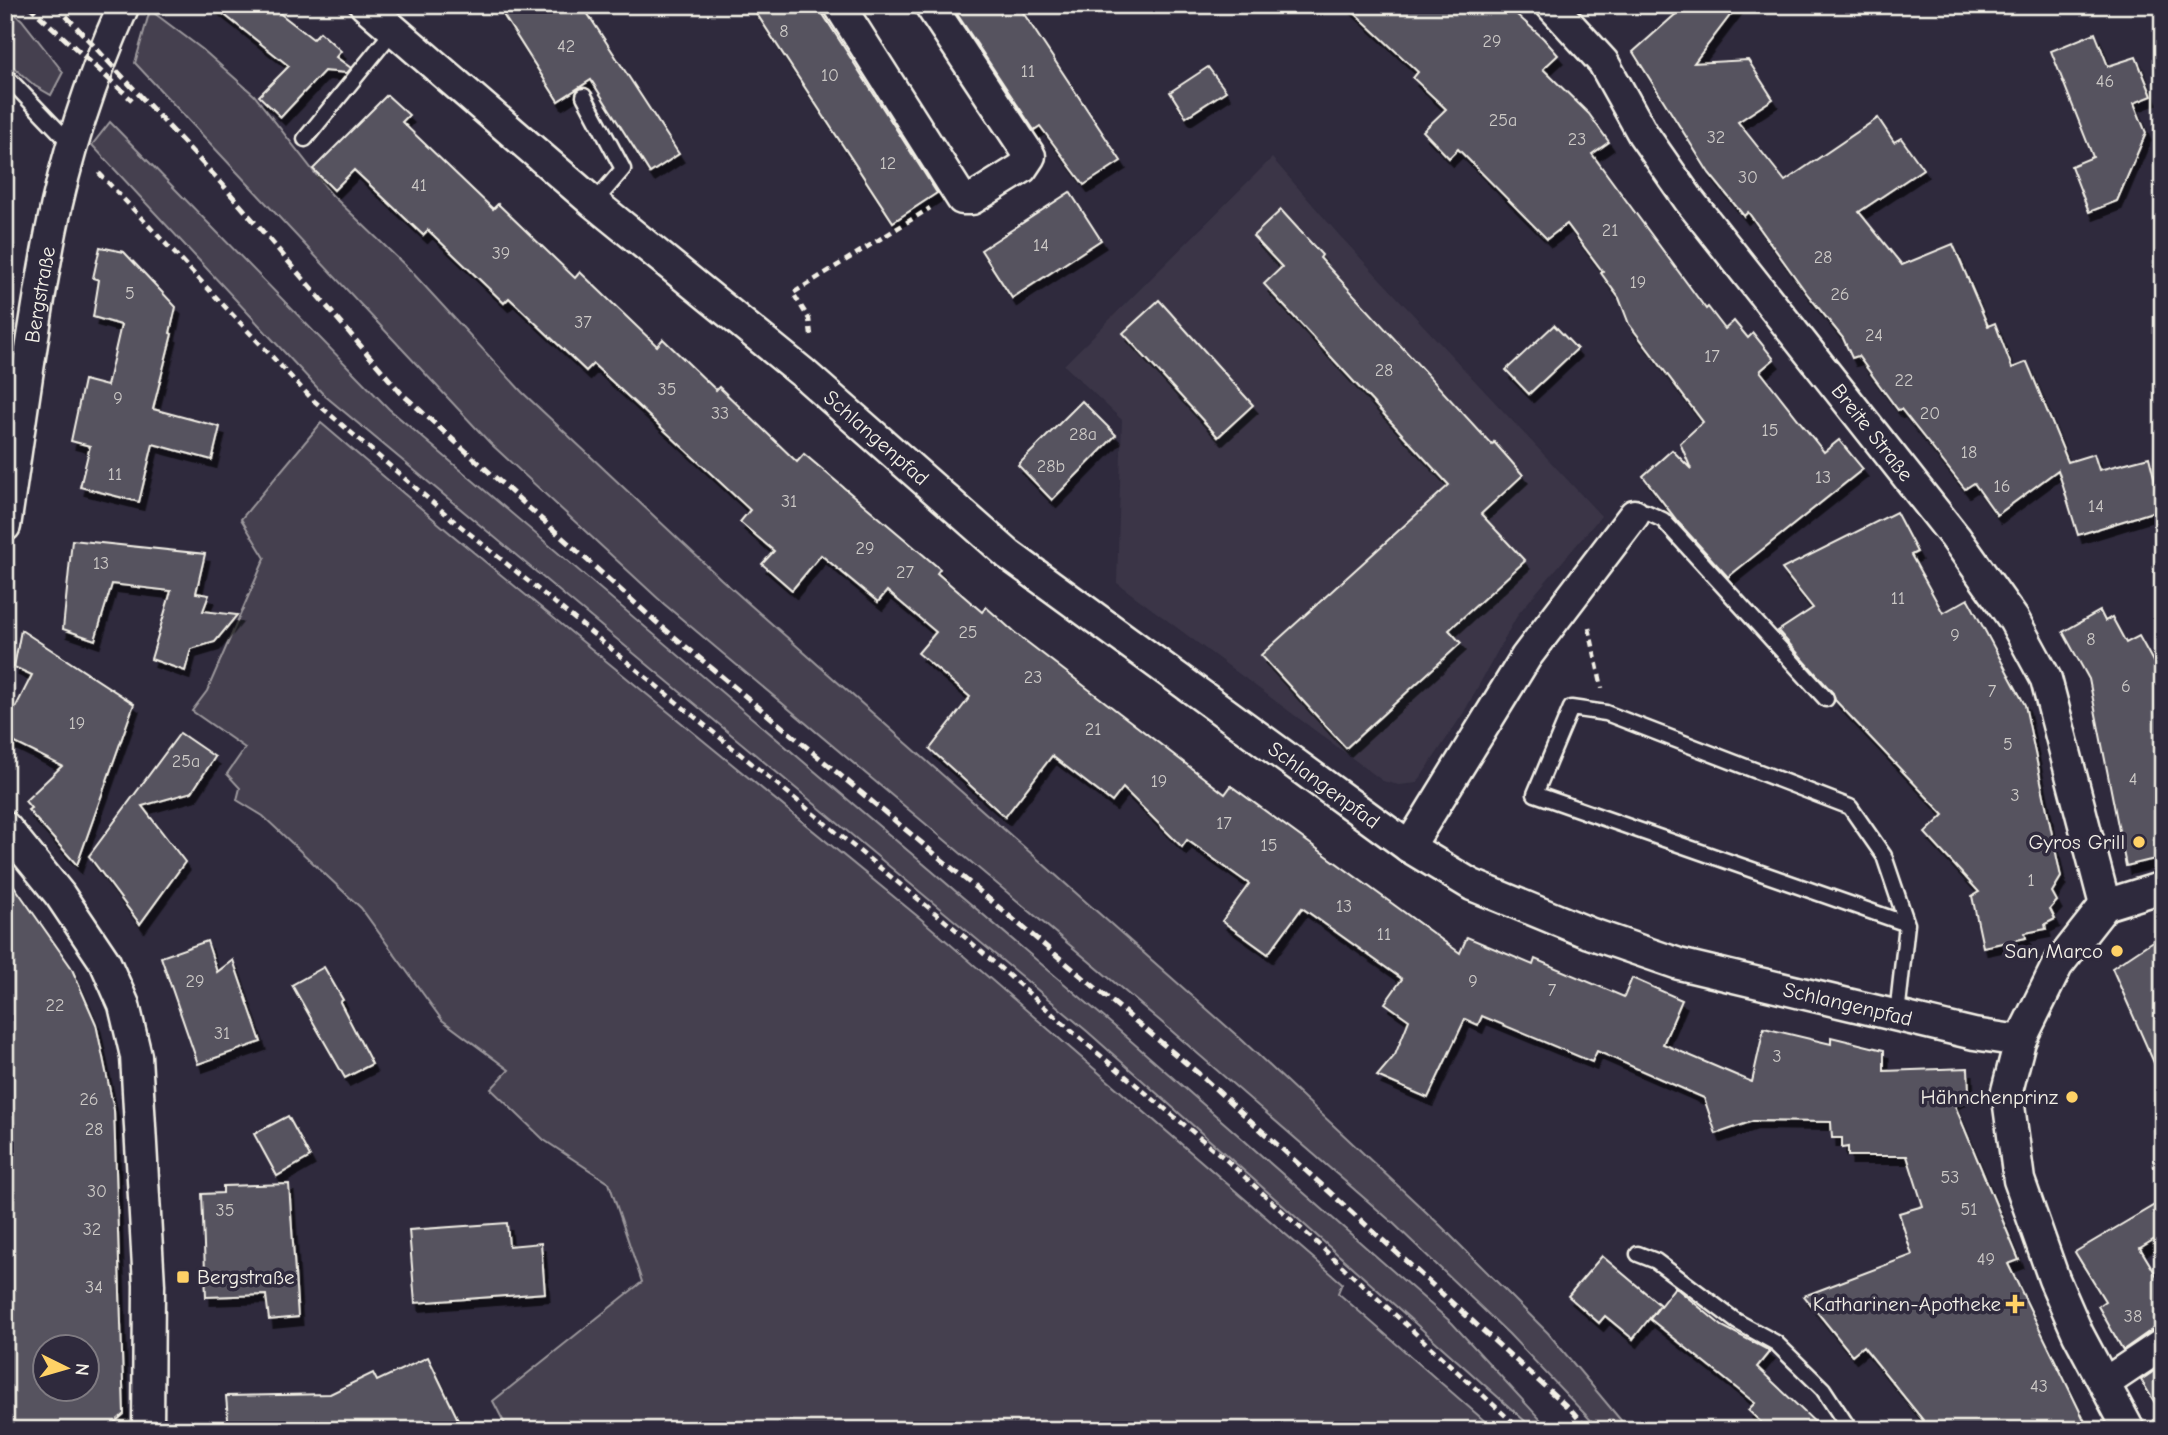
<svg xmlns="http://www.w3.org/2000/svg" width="2168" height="1435" viewBox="0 0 2168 1435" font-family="'Comic Neue',sans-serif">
<defs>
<filter id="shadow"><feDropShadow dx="4.5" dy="8" stdDeviation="0" flood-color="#0009"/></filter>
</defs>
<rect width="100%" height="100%" fill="#2f2a3d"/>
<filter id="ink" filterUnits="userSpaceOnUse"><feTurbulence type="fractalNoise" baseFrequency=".0143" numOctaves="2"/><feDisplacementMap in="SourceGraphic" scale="14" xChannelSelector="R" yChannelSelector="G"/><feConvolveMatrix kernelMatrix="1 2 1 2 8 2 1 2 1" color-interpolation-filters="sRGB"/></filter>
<g filter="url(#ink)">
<path fill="#3b3647" d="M1272,158L1339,235L1601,516L1518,614L1464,712L1417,783L1399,785L1383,781L1117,583L1122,420L1064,365Z"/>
<g fill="#454050" stroke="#9c989c" stroke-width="2">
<path d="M5,5L22,20L63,72L51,95L35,86L5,60Z"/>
<path d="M150,10L202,49L254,95L332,195L410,270L522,392L721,579L1242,1040L1441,1226L1548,1333L1629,1430H1600L1509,1334L1393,1223L1159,1020L664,604L490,443L135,63Z"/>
<path d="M110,122L389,409L1114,1026L1452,1323L1550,1430H1535L1088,1032L324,395L92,145Z"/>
<path d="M321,423L450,533L921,919L1342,1283L1338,1293L1495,1430H508L493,1401L642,1282L609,1183L544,1140L491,1089L509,1070L442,1020L361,908L263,816L237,800L240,788L227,774L245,748L192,711L207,691L265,558L241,519Z"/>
</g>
<g fill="#56525f" stroke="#f4f1e8" stroke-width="2" fill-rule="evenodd" filter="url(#shadow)">
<path d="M212,5H269L313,39L320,32L341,51L336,57L351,68L347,73L324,71L281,117L259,96L289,66Z"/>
<path d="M497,5H582L679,154L650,173L591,80L558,101Z"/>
<path d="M751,5H817L937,193L893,222Z"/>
<path d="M951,5H1018L1121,161L1084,185L1040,126L1034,130Z"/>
<path d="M1346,5H1506L1543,38L1558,55L1543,69L1589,114L1609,142L1592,154L1706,309L1708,307L1725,329L1734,321L1748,338L1753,333L1774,359L1760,371L1824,452L1839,440L1863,469L1728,577L1678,522L1643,476L1672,450L1691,469L1680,443L1703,422L1629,324L1619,298L1601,273L1603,272L1567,224L1547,239L1458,149L1449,158L1423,131L1446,109L1413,78L1418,72Z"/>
<path d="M1686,5H1738L1694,63L1748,60L1773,99L1738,122L1785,181L1878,118L1894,142L1901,138L1923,169L1859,212L1902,265L1953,244L1988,326L1995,323L2012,368L2027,362L2068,462L2094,454L2099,470L2149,457L2162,509L2078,535L2058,470L1997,515L1974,483L1965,489L1901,409L1898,410L1858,356L1852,358L1843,338L1808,295L1748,212L1744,216L1709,173L1633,52Z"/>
<path d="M2095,33L2108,66L2136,57L2152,96L2134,103L2146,133L2117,201L2089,212L2071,166L2093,157L2051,51Z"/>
<path d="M1208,67L1226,91L1186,117L1170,92Z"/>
<path d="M387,95L409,115L402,122L493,209L498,204L575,278L580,272L657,346L663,339L716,390L719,387L797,462L804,454L940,569L937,573L982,612L986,607L1014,632L1225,794L1231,786L1460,953L1467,937L1533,965L1535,959L1624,997L1632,978L1682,1000L1663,1044L1752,1082L1764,1028L1831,1044V1037L1884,1050V1071L1968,1068L1969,1092L1953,1101L2019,1260L2008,1264L2089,1430H1931L1863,1346L1852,1355L1804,1296L1912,1255L1899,1213L1923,1206L1907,1156H1848V1147L1842,1148V1138H1832L1831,1122L1753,1121L1716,1134L1704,1098L1597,1051L1592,1062L1482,1016L1478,1025L1465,1019L1428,1098L1377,1076L1395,1055L1409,1020L1385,1003L1402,979L1302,908L1268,954L1222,921L1249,884L1187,840L1182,847L1123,788L1112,802L1052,756L1005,817L930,749L970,697L918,653L936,632L887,591L878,602L821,555L792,590L762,564L774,551L740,522L750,510L593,364L586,371L509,298L504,303L428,230L423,235L354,170L334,190L313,169Z"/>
<path d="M1070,192L1101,240L1012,298L981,250Z"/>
<path d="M1281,210L1322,255L1320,258L1492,445L1494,442L1523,475L1481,514L1525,561L1449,630L1461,643L1346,748L1261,655L1449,485L1264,284L1282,267L1253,236Z"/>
<path d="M100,247L124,252L176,307L170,333L172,334L153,409L220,427L212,460L153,444L139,502L80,487L90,446L71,441L84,380L107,386L121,325L93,317L99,280L93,278Z"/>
<path d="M1159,300L1253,405L1218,437L1123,333Z"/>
<path d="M1554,325L1577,349L1529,394L1506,370Z"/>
<path d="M1082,401L1116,435L1052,500L1018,465Z"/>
<path d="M1896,512L1917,552L1911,555L1943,613L1968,599L2025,705L2061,877L2052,892L2057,901L2050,909L2055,919L2045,924L2046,929L2025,933L2026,938L1983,947L1972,896L1979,892L1925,833L1944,815L1850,716L1835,700L1833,693L1778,631L1813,608L1782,569Z"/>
<path d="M72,540L205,554L196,593L209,595L203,611L237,615L215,642L191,649L185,671L151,659L171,591L112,584L95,640L63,629Z"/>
<path d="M2100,611L2105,621L2112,617L2126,643L2139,636L2156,667H2163V857L2126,866L2089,679L2063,632Z"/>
<path d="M21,630L134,704L77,865L28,810L31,808L25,801L62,766L5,738V728L32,675L14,667Z"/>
<path d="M180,733L215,757L192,792L142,806L185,862L140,924L89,856Z"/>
<path d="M5,873L71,967L96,1024L114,1110L124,1414L106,1430H13L5,1391ZM46,1348H88V1390H46Z"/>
<path d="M2163,934V1083L2112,968Z"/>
<path d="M207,941L217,972L233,960L261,1042L198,1064L161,957Z"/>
<path d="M324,967L343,1000L340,1002L372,1064L345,1078L292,985Z"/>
<path d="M288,1116L310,1157L277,1176L254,1134Z"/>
<path d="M289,1184L298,1317L269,1320L266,1295L206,1297L202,1194L223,1193V1186Z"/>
<path d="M2163,1200V1234L2140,1248L2163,1286V1327L2153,1329L2123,1350L2098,1306L2105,1301L2075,1252Z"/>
<path d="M507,1223L509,1246L541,1243L545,1293L415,1303L409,1230Z"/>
<path d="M1602,1256L1660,1305L1633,1339L1605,1316L1599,1323L1568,1296Z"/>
<path d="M1675,1287L1722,1326L1770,1351L1757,1367L1818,1425L1814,1430H1788L1783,1426L1780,1430H1769L1748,1410L1755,1403L1650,1319Z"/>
<path d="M428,1357L463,1430H229L226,1396L330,1394L373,1373L377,1381Z"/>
<path d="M2163,1365V1416L2141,1380Z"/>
</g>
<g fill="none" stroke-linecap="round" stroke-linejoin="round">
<defs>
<g id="service">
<path d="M5,75L72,145"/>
<path d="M584,96L623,169L594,203"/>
<path d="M305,139L393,31"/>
<path d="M1634,515L1646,512L1663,520L1826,699"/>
<path d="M1897,1015L1907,924L1884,856L1850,807L1606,713L1571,708L1535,794L1907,924"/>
<path d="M1638,1254L1656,1261L1736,1321L1776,1343L1823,1389L1850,1430"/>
</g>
<g id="minor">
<path id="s1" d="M365,5L594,203L803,373L1009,555L1409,847L1472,885L1589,933L1679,964L1974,1034L2020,1041"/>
<path d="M839,5L962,199H972L1022,168L1030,156L930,5"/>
<path id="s2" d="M1551,5L1603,62L1643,134L1689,200L1955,537L2014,620L2046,679L2105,905"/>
<path id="s3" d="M5,526C20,429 32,329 51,232C66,154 92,77 124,5"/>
<path d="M5,827L60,895L105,962L124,1005L136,1056L149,1285L148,1430"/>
<path d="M1409,847L1526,657L1634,515"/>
<path d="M2105,1383L2163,1344"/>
<path d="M2129,1430L2078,1334L2054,1279L2019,1180L2007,1091L2020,1041L2057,966L2105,905L2163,887"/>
</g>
</defs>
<use href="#service" stroke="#f4f1e8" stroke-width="19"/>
<use href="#minor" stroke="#f4f1e8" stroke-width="35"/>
<g stroke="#f4f1e8" stroke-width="4.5" stroke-dasharray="7 5" stroke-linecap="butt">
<path d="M99,173L312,399L453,520L966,938L1082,1040L1223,1157L1521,1430"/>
<path d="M811,335L809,319L793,293L930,208"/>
<path d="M1589,628L1602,688"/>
</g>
<use href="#service" stroke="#2f2a3d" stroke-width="14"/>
<use href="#minor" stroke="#2f2a3d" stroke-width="30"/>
<g stroke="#f4f1e8" stroke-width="5" stroke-dasharray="10 5" stroke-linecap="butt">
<path d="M28,5L132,100"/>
<path d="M56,5L222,184L401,393L654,620L1199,1074L1573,1412L1588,1430"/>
</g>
</g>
</g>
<g fill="#ffd166" stroke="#2f2a3d" stroke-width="2.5">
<circle cx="2139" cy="842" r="7"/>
<circle cx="2117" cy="951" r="7"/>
<circle cx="2072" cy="1097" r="7"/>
<rect x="176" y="1270" width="14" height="14" rx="3.5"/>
<path d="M2011.5 1293.5h7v7h7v7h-7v7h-7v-7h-7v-7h7z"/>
</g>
<g text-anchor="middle" stroke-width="7" stroke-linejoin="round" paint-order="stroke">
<g font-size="18" fill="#ccc9c6">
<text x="784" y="37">8</text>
<text x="1492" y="47">29</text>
<text x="566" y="52">42</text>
<text x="1028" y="77">11</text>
<text x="830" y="81">10</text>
<text x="2105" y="87">46</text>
<text x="1503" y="126">25a</text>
<text x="1716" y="143">32</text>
<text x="1577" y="145">23</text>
<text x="888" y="169">12</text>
<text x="1748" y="183">30</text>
<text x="419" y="191">41</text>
<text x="1610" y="236">21</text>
<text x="1041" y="251">14</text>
<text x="501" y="259">39</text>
<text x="1823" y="263">28</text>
<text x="1638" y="288">19</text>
<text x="130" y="299">5</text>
<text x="1840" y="300">26</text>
<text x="583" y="328">37</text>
<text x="1874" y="341">24</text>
<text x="1712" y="362">17</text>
<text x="1384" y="376">28</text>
<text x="1904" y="386">22</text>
<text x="667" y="395">35</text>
<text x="118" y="404">9</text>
<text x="720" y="419">33</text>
<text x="1930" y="419">20</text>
<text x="1770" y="436">15</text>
<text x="1083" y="440">28a</text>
<text x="1969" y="458">18</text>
<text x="1051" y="472">28b</text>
<text x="115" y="480">11</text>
<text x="1823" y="483">13</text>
<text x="2002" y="492">16</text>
<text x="789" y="507">31</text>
<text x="2096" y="512">14</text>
<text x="865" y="554">29</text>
<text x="101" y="569">13</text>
<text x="905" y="578">27</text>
<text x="1898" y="604">11</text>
<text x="968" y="638">25</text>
<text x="1955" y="641">9</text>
<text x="2091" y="645">8</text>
<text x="1033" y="683">23</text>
<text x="2126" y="692">6</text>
<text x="1992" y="697">7</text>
<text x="77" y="729">19</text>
<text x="1093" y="735">21</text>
<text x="2008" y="750">5</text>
<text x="186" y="767">25a</text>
<text x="2133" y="785">4</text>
<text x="1159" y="787">19</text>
<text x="2015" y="801">3</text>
<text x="1224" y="829">17</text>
<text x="1269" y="851">15</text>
<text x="2031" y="886">1</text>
<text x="1344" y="912">13</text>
<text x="1384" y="940">11</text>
<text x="195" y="987">29</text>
<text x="1473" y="987">9</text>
<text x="1552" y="996">7</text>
<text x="55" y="1011">22</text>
<text x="222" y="1039">31</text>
<text x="1777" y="1062">3</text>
<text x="89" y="1105">26</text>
<text x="94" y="1135">28</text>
<text x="1950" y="1183">53</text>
<text x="97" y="1197">30</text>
<text x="1969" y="1215">51</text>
<text x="225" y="1216">35</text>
<text x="92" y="1235">32</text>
<text x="1986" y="1265">49</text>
<text x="94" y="1293">34</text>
<text x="2133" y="1322">38</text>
<text x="2039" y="1392">43</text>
</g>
<g font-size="21" fill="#f4f1e8" stroke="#2f2a3d">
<text dy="7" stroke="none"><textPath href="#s3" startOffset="234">Bergstraße</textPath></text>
<text dy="7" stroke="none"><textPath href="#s2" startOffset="536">Breite Straße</textPath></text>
<text dy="7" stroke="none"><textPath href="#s1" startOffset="670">Schlangenpfad</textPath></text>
<text dy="7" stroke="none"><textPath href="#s1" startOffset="1237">Schlangenpfad</textPath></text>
<text dy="7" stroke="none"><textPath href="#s1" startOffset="1811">Schlangenpfad</textPath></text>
</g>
<g font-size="21" fill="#f4f1e8" stroke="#2f2a3d" text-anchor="end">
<text x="2125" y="849">Gyros Grill</text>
<text x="2103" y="958">San Marco</text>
<text x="2058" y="1104">Hähnchenprinz</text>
<text x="197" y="1284" text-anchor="start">Bergstraße</text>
<text x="2001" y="1311">Katharinen-Apotheke</text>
</g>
</g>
<rect width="2168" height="1435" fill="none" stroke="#2f2a3d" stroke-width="28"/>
<rect x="14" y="14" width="2140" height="1407" fill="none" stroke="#f4f1e8" stroke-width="2.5" filter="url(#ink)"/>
<g transform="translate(66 1368) rotate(95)"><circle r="33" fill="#2f2a3d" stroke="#7e7a81" stroke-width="2"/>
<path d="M0-5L12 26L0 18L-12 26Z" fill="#ffd166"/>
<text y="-10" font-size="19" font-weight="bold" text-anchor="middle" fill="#f4f1e8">N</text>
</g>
</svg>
